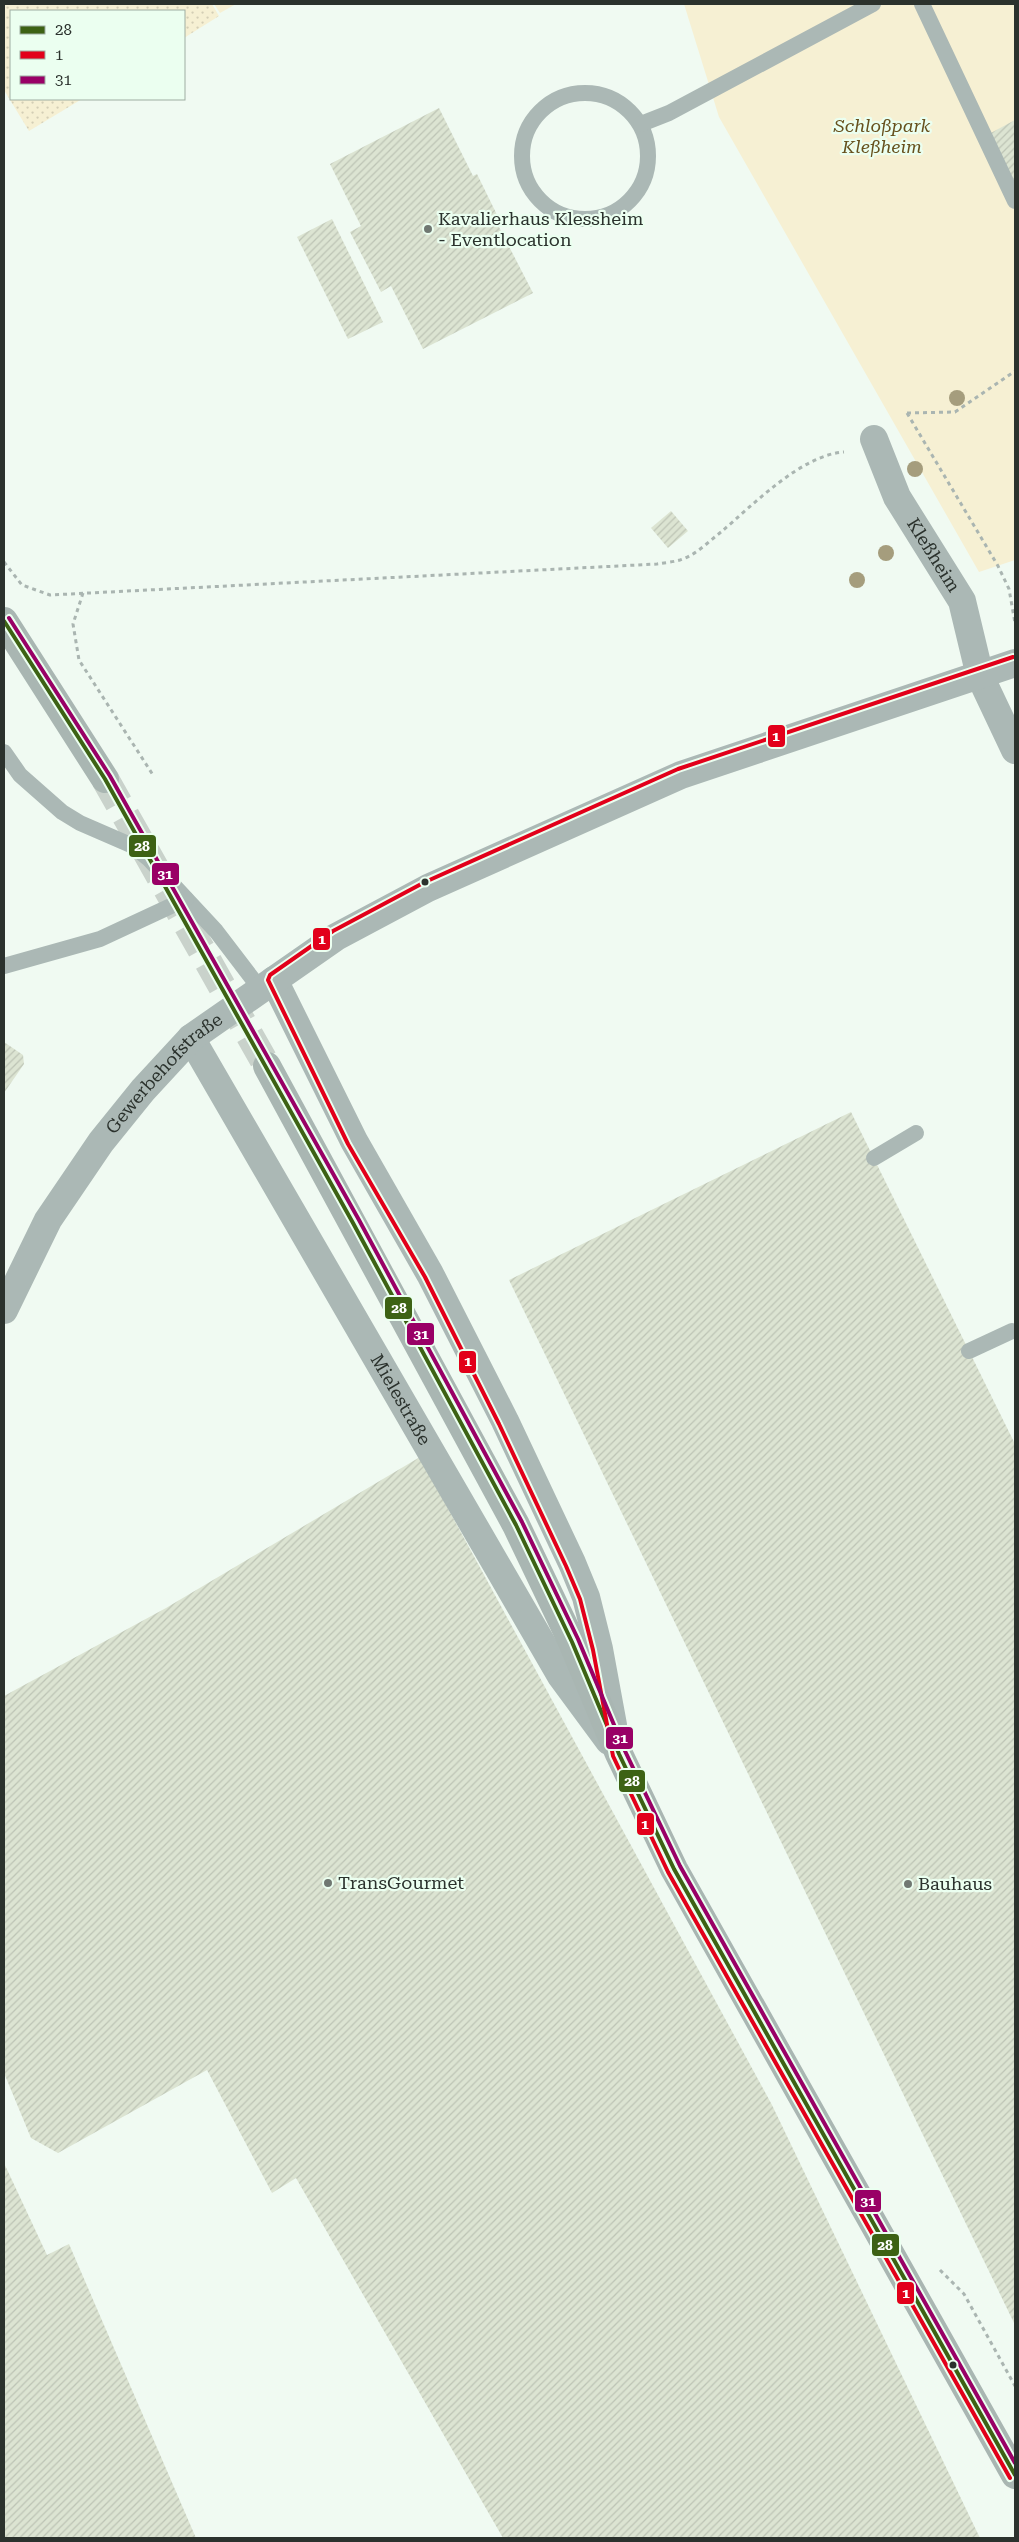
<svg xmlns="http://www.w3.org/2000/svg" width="1019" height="2542" viewBox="0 0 1019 2542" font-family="'Roboto Serif',serif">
<defs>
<pattern id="grass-dots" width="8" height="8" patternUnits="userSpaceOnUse" patternTransform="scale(1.25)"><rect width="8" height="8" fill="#f6f0d3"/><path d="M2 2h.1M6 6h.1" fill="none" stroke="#d3ceb5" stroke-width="1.8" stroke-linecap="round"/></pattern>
<pattern id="building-hatch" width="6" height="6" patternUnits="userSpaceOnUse" patternTransform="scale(1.25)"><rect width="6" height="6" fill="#dce4d2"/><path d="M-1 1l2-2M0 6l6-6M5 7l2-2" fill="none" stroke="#bdc4b5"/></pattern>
</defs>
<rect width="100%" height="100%" fill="#f0faf2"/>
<path fill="url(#grass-dots)" d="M4,4H212L219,16L184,38V11H11V99H82L29,131L4,90Z"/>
<g fill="#f6f0d3">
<path d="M214,4H236L220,13Z"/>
<path d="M684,4H1015V560L979,572L719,117Z"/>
</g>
<g fill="url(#building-hatch)">
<path d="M439,108L473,176L477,174L502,225L499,227L533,293L423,349L391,286L381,292L350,232L361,226L330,164Z"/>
<path d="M1015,120V188L987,135Z"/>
<path d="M332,219L383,322L348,339L297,237Z"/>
<path d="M671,511L688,531L668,548L651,528Z"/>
<path d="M4,1042L23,1055L24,1064L4,1093Z"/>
<path d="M851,1112L1015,1444V2325L509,1280Z"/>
<path d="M420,1457L772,2105L980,2538H503L296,2178L272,2193L207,2070L58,2153L31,2138L4,2073V1696L166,1608Z"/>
<path d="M4,2163L47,2255L69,2244L196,2538H4Z"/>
</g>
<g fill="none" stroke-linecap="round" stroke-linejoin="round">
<path stroke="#c9d2cb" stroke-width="28" stroke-dasharray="28 14" stroke-linecap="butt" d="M105,779L267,1066"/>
<g stroke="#aab5b1" stroke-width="3" stroke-dasharray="4 4" stroke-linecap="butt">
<path d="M907,413L998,566L1009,589L1015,623"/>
<path d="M907,413L955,412L1015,371"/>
<path d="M4,562L22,585L50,595L657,564C664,563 673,562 680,560C696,555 708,542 721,532C753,505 801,455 844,452"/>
<path d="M83,593L73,624L79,660L153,775"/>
<path d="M940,2270L964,2294L1015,2386"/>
</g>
<g stroke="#abb8b5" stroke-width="16">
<path d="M922,4L1015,201"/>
<circle cx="585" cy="156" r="63"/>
<path d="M641,124L669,113L873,4"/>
<path d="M4,752L20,775L62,812L80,823L133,846L149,859L216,931L261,990"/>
<path d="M4,966L100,939L186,899"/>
<path d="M874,1158L916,1133"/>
<path d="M969,1351L1012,1331"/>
</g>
<g stroke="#abb8b5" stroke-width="28">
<path id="s1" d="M874,439L897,497L962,601L980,676L1015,750"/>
<path d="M274,980L354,1141L430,1274L505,1421L572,1563L586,1597L599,1649L613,1725"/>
<path id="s2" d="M191,1038L561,1676L609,1741"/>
<path id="s3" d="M4,1310L48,1220L101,1142L143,1090L191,1038L336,937L428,888L681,775L1015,663"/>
</g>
<g stroke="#a9b6b2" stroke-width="28">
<path d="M4,621L105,779"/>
<path d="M267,1066L516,1525L572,1642L619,1754L674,1869L1015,2475"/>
</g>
<defs>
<path id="bus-1" d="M4,621L105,779L353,1223L516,1525L572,1642L619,1754L674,1869L1015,2475"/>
<path id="bus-2" d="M1010,2478L668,1872L613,1756L593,1650L580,1599L566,1566L499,1424L425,1277L348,1144L268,980L270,975L333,931L425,882L678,769L1013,657"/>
<path id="bus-3" d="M9,618L110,776L359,1220L522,1522L578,1639L625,1751L680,1866L1015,2463"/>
</defs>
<use href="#bus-1" stroke="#ebfff0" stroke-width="8"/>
<use href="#bus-2" stroke="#ebfff0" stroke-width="8"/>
<use href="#bus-3" stroke="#ebfff0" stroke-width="8"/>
<use href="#bus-1" stroke="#3d6214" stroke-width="4"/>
<use href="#bus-2" stroke="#e2001a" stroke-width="4"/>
<use href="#bus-3" stroke="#906" stroke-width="4"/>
</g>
<g fill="#a59d7d">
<circle cx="957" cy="398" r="8"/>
<circle cx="915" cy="469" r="8"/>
<circle cx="886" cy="553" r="8"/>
<circle cx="857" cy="580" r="8"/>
</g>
<g fill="#707872" stroke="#ebfff0" stroke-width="2">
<circle cx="428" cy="229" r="5"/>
<circle cx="328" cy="1883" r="5"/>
<circle cx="908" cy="1884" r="5"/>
</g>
<g fill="#2b322d" stroke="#ebfff0" stroke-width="2">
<circle cx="425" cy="882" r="4.5"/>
<circle cx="953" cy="2365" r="4.5"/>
</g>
<g text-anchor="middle" stroke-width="4.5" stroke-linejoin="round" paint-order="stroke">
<g font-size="18" font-style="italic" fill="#67511d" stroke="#ebfff0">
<text x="882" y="132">Schloßpark<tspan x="882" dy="21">Kleßheim</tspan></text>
</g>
<g font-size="18" fill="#2b322d" stroke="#ebfff0" text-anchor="start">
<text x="438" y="225">Kavalierhaus Klessheim<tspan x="438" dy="21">- Eventlocation</tspan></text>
<text x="338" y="1889">TransGourmet</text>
<text x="918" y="1890">Bauhaus</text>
</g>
<g font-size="18" fill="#2b322d" stroke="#ebfff0">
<text dy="6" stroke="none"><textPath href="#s1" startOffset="131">Kleßheim</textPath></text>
<text dy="6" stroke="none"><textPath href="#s3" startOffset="288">Gewerbehofstraße</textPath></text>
<text dy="6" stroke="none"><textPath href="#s2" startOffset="418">Mielestraße</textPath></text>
</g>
</g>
<g stroke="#ebfff0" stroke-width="2">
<rect x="767" y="724" width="19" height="24" rx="5" fill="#e2001a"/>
<rect x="128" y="834" width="29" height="24" rx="5" fill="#3d6214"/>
<rect x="151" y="862" width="29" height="24" rx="5" fill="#906"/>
<rect x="312" y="927" width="19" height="24" rx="5" fill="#e2001a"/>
<rect x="384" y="1296" width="29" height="24" rx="5" fill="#3d6214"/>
<rect x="406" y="1322" width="29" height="24" rx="5" fill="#906"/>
<rect x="458" y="1350" width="19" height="24" rx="5" fill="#e2001a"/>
<rect x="605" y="1726" width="29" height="24" rx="5" fill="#906"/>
<rect x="618" y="1769" width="28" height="24" rx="5" fill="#3d6214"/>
<rect x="636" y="1812" width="19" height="24" rx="5" fill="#e2001a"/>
<rect x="854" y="2189" width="28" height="24" rx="5" fill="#906"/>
<rect x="871" y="2233" width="29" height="24" rx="5" fill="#3d6214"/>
<rect x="896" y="2281" width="19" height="24" rx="5" fill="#e2001a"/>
</g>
<g font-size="14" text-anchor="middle" font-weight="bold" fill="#fff">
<text x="776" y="741">1</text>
<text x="142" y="851">28</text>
<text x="165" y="879">31</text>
<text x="322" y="944">1</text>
<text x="399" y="1313">28</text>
<text x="421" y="1339">31</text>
<text x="468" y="1366">1</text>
<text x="620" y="1743">31</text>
<text x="632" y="1786">28</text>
<text x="645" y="1829">1</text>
<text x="868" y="2206">31</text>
<text x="885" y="2250">28</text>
<text x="906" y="2298">1</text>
</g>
<rect width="1019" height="2542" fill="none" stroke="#2b322d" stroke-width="10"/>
<rect x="10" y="10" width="175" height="90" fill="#ebfff0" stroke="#9eada2"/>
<rect x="20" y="26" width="25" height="8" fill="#3d6214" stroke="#9eada2"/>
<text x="55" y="35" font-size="15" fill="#2b322d">28</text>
<rect x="20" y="51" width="25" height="8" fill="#e2001a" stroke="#9eada2"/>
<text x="55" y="60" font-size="15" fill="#2b322d">1</text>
<rect x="20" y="76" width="25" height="8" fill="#990066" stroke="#9eada2"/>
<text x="55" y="85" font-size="15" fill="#2b322d">31</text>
</svg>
